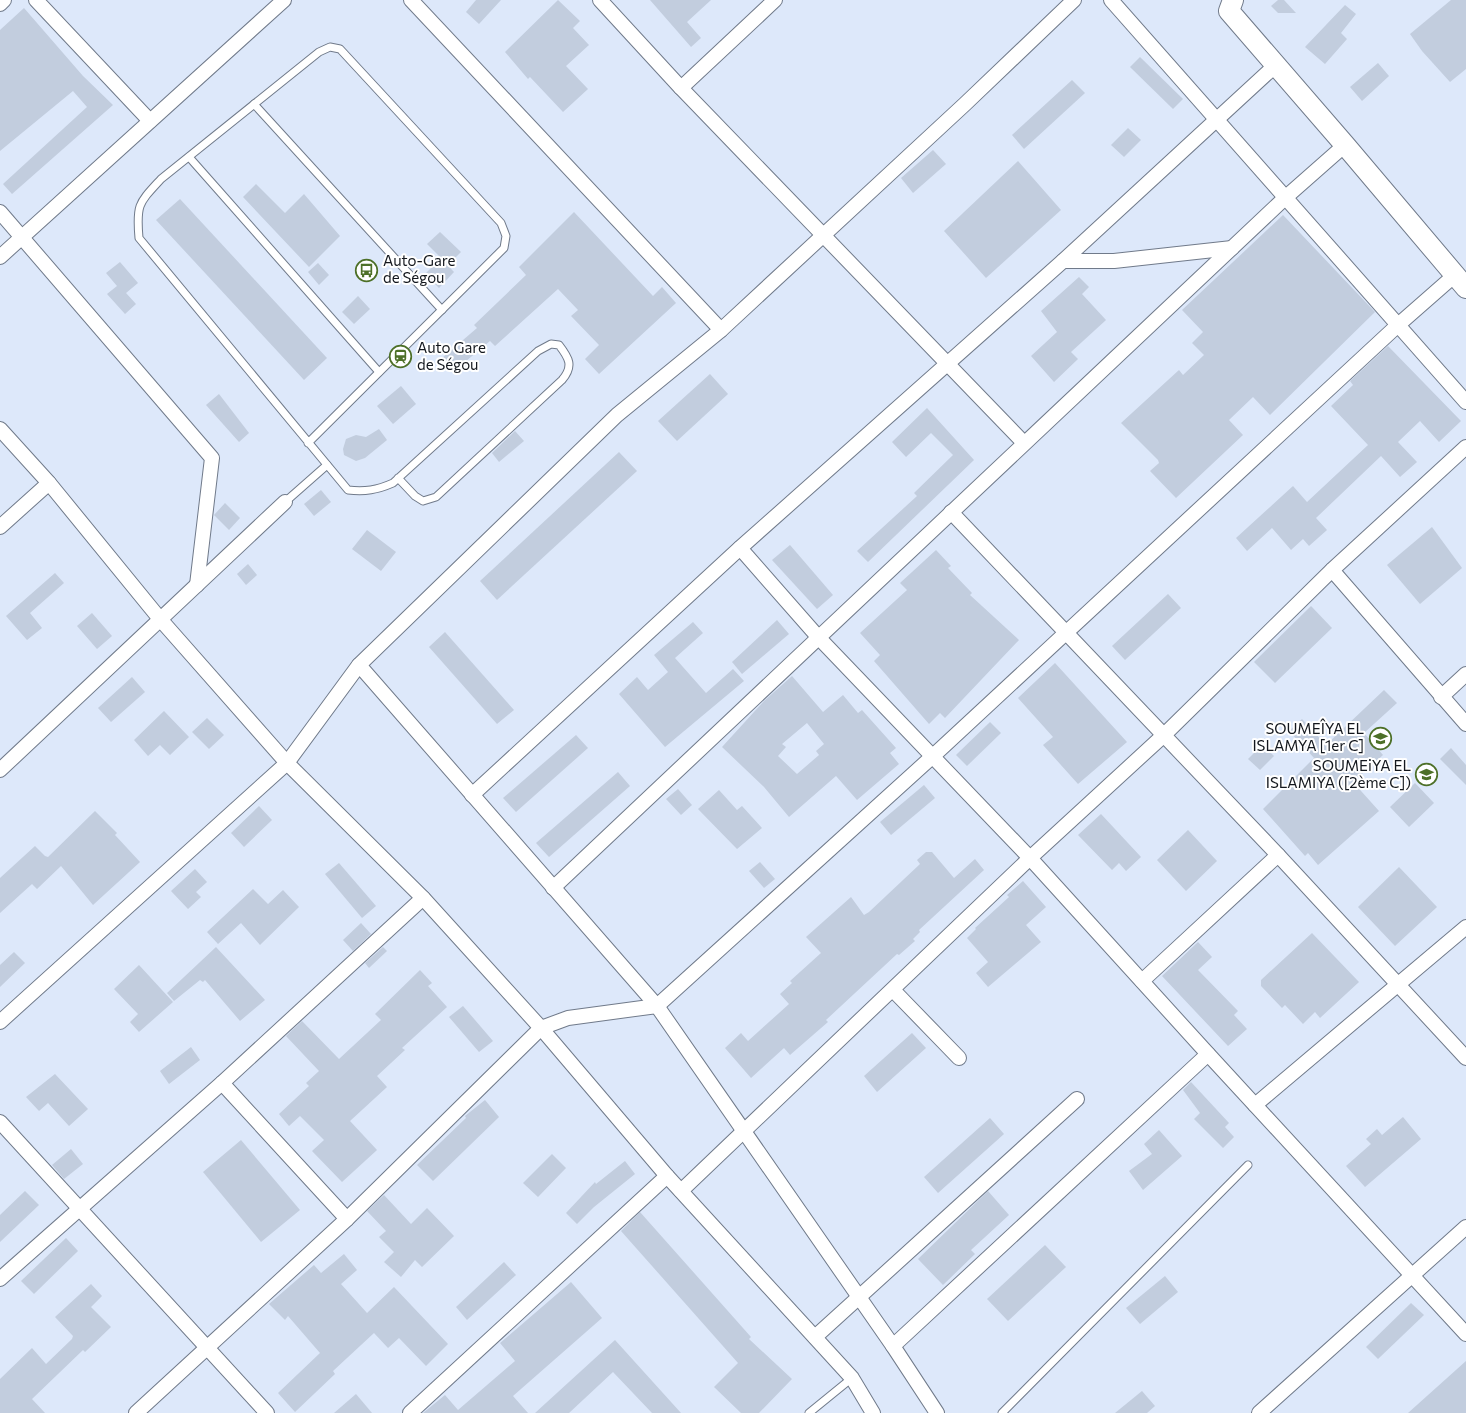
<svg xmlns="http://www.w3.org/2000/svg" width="1466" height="1413" viewBox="0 0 1466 1413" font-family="Commissioner,sans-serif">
<rect width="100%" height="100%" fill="#dde8fa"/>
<g fill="#c2cdde" fill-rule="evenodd">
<path d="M476,0H501L479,24L466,12Z"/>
<path d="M558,0L580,21L573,28L589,45L566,66L588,89L563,112L530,77L528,79L505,52Z"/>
<path d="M650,0H711L687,22L701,38L691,47Z"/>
<path d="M1278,0H1284L1296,13H1278L1271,6Z"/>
<path d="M1451,0H1466V69L1450,82L1422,51L1410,34Z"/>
<path d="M1345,5L1356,14L1341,33L1347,39L1325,64L1305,47Z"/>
<path d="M24,8L83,76L113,105L12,194L3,184L87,107L73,91L0,151V30Z"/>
<path d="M1140,57L1183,99L1173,109L1130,67Z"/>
<path d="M1378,63L1389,76L1362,101L1350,87Z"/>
<path d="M1072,80L1085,93L1024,149L1012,135Z"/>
<path d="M1128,128L1141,140L1124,157L1111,145Z"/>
<path d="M933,150L946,164L913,193L901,178Z"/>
<path d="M1018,161L1061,210L986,278L944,231Z"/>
<path d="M256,184L285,213L304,194L340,236L309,267L243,197Z"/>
<path d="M180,199L327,358L304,380L156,220Z"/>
<path d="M574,212L653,296L662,287L676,303L599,374L585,359L599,345L571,316L578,310L558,289L495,346L490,341L453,372L442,358L477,328L474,325L526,275L519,267Z"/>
<path d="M1283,215L1375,312L1270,415L1253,397L1229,420L1243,435L1176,498L1150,471L1159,463L1158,460L1121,423L1179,370L1183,375L1204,355L1192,343L1203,332L1182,310Z"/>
<path d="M440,232L461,252L448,265L427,244Z"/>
<path d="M441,258L454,272L439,288L425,274Z"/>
<path d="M120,262L138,283L126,293L136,304L125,314L107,294L117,286L106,273Z"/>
<path d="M318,263L329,275L319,285L308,272Z"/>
<path d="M1079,277L1089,287L1082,294L1106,320L1071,352L1078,359L1054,382L1031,356L1057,332L1041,311Z"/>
<path d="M358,296L370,309L354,324L342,312Z"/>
<path d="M1388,346L1461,421L1439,442L1420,421L1398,442L1417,462L1400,477L1381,456L1316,518L1327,530L1309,546L1303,539L1291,550L1272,528L1247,551L1236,538L1293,486L1307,502L1368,445L1331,406L1353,385L1350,381Z"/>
<path d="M710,374L728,394L677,441L658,421Z"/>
<path d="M401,386L416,404L393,424L377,406Z"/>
<path d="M219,394L249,433L239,442L206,405Z"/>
<path d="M927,408L974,460L868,562L857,551L917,496L914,493L953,455L931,433L906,457L892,442Z"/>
<path d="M379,429L387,440L365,458L356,461L344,455L343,449L346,439L356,435L366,437Z"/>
<path d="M515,431L524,441L499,462L492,453Z"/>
<path d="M619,452L637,471L497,600L480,581Z"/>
<path d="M321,490L331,502L314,516L304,504Z"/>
<path d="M225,503L240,518L229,530L214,515Z"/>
<path d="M1432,527L1462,568L1420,604L1387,565Z"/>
<path d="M367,530L396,552L381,571L352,549Z"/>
<path d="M790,545L833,595L817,609L772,560Z"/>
<path d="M936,550L951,566L948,568L972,593L970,595L1019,640L945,718L940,713L929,724L874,661L880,655L860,633L907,590L900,583Z"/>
<path d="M248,564L257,575L246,585L237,574Z"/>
<path d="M55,573L64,583L30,613L42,628L27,640L6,616Z"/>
<path d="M1168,594L1181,608L1125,660L1112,646Z"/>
<path d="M1311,606L1332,628L1275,683L1254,662Z"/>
<path d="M92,613L112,636L97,649L77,626Z"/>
<path d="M777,620L789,634L742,674L732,662Z"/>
<path d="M693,622L703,633L675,658L706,693L733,669L744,681L665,747L619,694L637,677L648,690L668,672L654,655Z"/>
<path d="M445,632L514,710L497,724L429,647Z"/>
<path d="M1055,663L1127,742L1078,784L1043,745L1053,737L1018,698Z"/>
<path d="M792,676L823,712L843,695L858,713L862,710L896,748L890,753L899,764L857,800L836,776L789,817L764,787L722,747L764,701ZM807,723L824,744L816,751L819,755L797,774L778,756L786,747L782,744Z"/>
<path d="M132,677L145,692L111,722L98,708Z"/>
<path d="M1384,690L1397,703L1364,733L1383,755L1353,782L1379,811L1318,865L1308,853L1305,856L1263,809L1314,758L1289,731L1302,719L1326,745Z"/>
<path d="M164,711L189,737L170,755L160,745L148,756L134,740Z"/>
<path d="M207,718L224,735L209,749L192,732Z"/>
<path d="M990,722L1001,733L967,766L956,755Z"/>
<path d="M576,735L588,748L516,812L503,798Z"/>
<path d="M1262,745L1274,756L1260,770L1248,759Z"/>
<path d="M1451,748L1466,765V785L1440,759Z"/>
<path d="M618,772L630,786L549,857L536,843Z"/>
<path d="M1415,783L1434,803L1409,827L1390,807Z"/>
<path d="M924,785L935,798L891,835L880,822Z"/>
<path d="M678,789L692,805L681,815L666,799Z"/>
<path d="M719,790L737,810L742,806L762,828L737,849L698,809Z"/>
<path d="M259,806L272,820L244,847L231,833Z"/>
<path d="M95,811L117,833L115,835L140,862L93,905L61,866L37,889L32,884L0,913V878L35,846L45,856L48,857Z"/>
<path d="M1101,814L1141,857L1126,871L1119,863L1112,870L1078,835Z"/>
<path d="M1188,830L1217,861L1186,891L1157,860Z"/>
<path d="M926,852H932L954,878L975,859L984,870L919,930L920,932L913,939L915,941L899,955L897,954L826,1020L828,1022L790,1055L784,1048L751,1078L725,1048L741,1033L748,1041L789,1004L780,994L792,983L790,981L821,953L806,937L851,897L864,915L869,912L920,864L917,860Z"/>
<path d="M760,862L775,879L764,888L749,871Z"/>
<path d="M339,863L376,906L362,918L325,874Z"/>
<path d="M1399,867L1437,907L1395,946L1358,907Z"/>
<path d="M195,869L207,882L196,892L201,897L188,909L171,891Z"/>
<path d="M1023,881L1046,907L1026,925L1041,942L988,987L976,973L988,962L967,938L976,929L975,928L1009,897L1007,895Z"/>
<path d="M253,889L268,904L283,890L299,907L260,945L241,923L218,944L207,932Z"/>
<path d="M361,923L371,934L353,951L343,940Z"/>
<path d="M1312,933L1359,982L1320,1018L1315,1012L1303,1024L1285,1005L1282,1008L1261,986V980Z"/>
<path d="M1198,942L1212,957L1198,970L1238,1011L1234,1015L1247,1029L1228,1046L1162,976Z"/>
<path d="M216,947L265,1000L240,1021L205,980L203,982L200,980L174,1001L167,993Z"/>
<path d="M383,947L387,951L369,968L365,963Z"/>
<path d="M14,952L25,963L0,987V965Z"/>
<path d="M139,965L173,1002L139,1032L130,1022L138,1014L114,989Z"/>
<path d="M420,970L432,983L428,986L447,1007L402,1048L405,1050L377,1076L387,1087L350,1121L377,1150L342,1182L312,1151L324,1140L300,1116L289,1126L279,1114L309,1086L306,1083L319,1071L286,1036L302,1021L339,1059L381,1020L375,1014Z"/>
<path d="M463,1006L493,1041L479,1052L449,1017Z"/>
<path d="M912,1033L926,1048L877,1092L864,1076Z"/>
<path d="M191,1047L200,1060L169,1084L160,1071Z"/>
<path d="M55,1074L88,1109L69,1126L48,1103L39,1111L26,1097Z"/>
<path d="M1191,1082L1229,1123L1225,1127L1234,1137L1223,1148L1194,1119L1200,1113L1183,1090Z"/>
<path d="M485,1100L499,1117L433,1181L417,1165L466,1118L465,1116Z"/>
<path d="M1403,1117L1421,1139L1365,1187L1346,1166L1371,1144L1366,1139L1377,1129L1382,1135Z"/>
<path d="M990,1118L1004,1134L938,1193L924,1177Z"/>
<path d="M1159,1130L1182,1156L1143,1190L1129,1171L1152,1154L1144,1144Z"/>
<path d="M241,1140L300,1210L261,1242L203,1172Z"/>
<path d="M71,1149L83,1164L64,1179L52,1165Z"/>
<path d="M552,1154L566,1168L538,1197L523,1183Z"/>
<path d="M625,1161L635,1174L594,1207L577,1224L566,1213L595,1182L596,1184Z"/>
<path d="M25,1191L39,1205L0,1242V1215Z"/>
<path d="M988,1191L1009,1215L971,1250L975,1254L943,1285L918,1259Z"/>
<path d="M384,1195L411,1224L427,1208L454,1236L422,1267L415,1260L401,1277L384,1262L394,1252L379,1237L386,1231L367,1211Z"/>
<path d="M640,1212L751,1337L749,1339L792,1379L759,1413H741L714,1387L738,1363L621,1231Z"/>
<path d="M66,1238L78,1251L34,1294L21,1281Z"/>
<path d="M1045,1245L1066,1267L1008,1321L987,1299Z"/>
<path d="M344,1254L357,1270L341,1284L367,1313L394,1287L448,1344L426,1366L399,1338L388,1348L374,1333L333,1371L335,1374L295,1412L278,1393L320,1353L288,1316L285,1320L269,1304L314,1265L321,1273Z"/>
<path d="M504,1262L516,1275L467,1320L456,1307Z"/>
<path d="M1165,1276L1178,1292L1140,1324L1126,1308Z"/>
<path d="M571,1282L602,1318L513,1396L528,1413H423L445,1395L458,1410L515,1361L500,1343Z"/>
<path d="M91,1284L102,1296L91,1307L111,1327L85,1352L83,1350L32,1399L45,1413H0V1379L32,1348L46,1364L72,1339L73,1336L55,1317Z"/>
<path d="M1411,1303L1424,1315L1378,1359L1366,1347Z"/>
<path d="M615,1340L681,1413H652L613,1372L569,1413H535Z"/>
<path d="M1466,1361V1413H1408Z"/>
<path d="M1142,1391L1155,1406L1147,1413H1115Z"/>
<path d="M356,1394L372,1413H334Z"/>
</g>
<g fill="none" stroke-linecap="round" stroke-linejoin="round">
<defs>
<g id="service">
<path d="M254,104L442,310"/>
<path d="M189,157L379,372"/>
<path d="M308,443L504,248L506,236L501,223L340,49L330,47L319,52L161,179C139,203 136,204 139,238L348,490C365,492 377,490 393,483L538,351L551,344L559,345C569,358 574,366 562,380L436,497L423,501L415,496L398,478"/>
<path d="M285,502L327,465"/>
<path d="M809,1413L852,1378"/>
<path d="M1002,1413L1248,1165"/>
</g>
<g id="minor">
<path d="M36,0L150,121"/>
<path d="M411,0L721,330"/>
<path d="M600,0L681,88L1024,443"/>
<path d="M1111,0L1466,402"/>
<path d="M0,4L4,0"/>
<path d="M681,88L775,0"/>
<path d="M0,212L212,458L197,585"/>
<path d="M0,257L284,0"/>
<path d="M1063,261H1114L1232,248"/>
<path d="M0,429L49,483L160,619L287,763L423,898L541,1028L667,1176L852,1378L873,1413"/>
<path d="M951,512L1278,855L1466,1058"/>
<path d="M0,527L49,483"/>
<path d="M740,548L819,638L1030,858L1208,1054L1466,1334"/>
<path d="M1332,570L1466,724"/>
<path d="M359,665L657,1006L893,1346L937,1413"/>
<path d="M1441,697L1466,674"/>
<path d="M0,770L285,502"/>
<path d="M472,795L740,548L1063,261L1277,64"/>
<path d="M553,888L1286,197L1345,145"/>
<path d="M1142,981L1278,855"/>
<path d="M893,990L959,1058"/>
<path d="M0,1022L287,763L359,665L617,415L721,330L965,104L1074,0"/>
<path d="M222,1083L347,1219"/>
<path d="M1255,1105L1466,927"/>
<path d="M0,1122L267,1413"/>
<path d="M681,1191L1030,858L1164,735L1332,570L1466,447"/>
<path d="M0,1279L222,1083L423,898"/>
<path d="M815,1337L1077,1099"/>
<path d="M893,1346L1208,1054"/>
<path d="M136,1413L347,1219L541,1028L568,1018L657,1006L933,756L1398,325L1455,275"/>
<path d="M410,1413L667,1176"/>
<path d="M1259,1413L1466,1227"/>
</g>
<path id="secondary" d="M1233,0L1229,11L1345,145L1466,288"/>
</defs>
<use href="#service" stroke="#707a8a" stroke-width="9"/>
<use href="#minor" stroke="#707a8a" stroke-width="16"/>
<use href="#secondary" stroke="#707a8a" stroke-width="22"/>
<use href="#service" stroke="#fff" stroke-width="7"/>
<use href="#minor" stroke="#fff" stroke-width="14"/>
<use href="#secondary" stroke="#fff" stroke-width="20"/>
</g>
<defs>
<symbol id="bus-ring" viewBox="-11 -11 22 22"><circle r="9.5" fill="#fff" stroke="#4d7028" stroke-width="1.5"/><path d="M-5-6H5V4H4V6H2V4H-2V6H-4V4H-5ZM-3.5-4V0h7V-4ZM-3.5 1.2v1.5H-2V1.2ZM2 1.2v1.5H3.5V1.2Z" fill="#4d7028"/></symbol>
<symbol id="station-ring" viewBox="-11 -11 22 22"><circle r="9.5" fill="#fff" stroke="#4d7028" stroke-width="1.5"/><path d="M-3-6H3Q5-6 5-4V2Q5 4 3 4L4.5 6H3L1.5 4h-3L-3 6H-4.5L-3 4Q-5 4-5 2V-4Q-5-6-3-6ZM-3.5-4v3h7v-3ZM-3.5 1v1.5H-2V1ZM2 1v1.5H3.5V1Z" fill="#4d7028"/></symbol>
<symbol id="school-ring" viewBox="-11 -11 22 22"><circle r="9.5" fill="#fff" stroke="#4d7028" stroke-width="1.5"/><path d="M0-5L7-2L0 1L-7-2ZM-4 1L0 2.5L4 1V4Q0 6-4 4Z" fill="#4d7028"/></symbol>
</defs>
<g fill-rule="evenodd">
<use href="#bus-ring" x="354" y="258" width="25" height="25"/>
<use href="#station-ring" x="388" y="344" width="25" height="25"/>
<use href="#school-ring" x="1368" y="726" width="25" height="25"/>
<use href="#school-ring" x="1414" y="762" width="25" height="25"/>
</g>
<g text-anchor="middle" stroke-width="4" stroke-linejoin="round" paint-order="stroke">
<g font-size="15" fill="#13171d" stroke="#fff" text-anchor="start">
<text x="383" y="266">Auto-Gare<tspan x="383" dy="17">de Ségou</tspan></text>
<text x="417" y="353">Auto Gare<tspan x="417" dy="17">de Ségou</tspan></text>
<text x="1364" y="734" text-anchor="end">SOUMEÎYA EL<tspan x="1364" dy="17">ISLAMYA [1er C]</tspan></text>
<text x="1411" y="771" text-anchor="end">SOUMEiYA EL<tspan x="1411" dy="17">ISLAMIYA ([2ème C])</tspan></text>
</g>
</g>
</svg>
